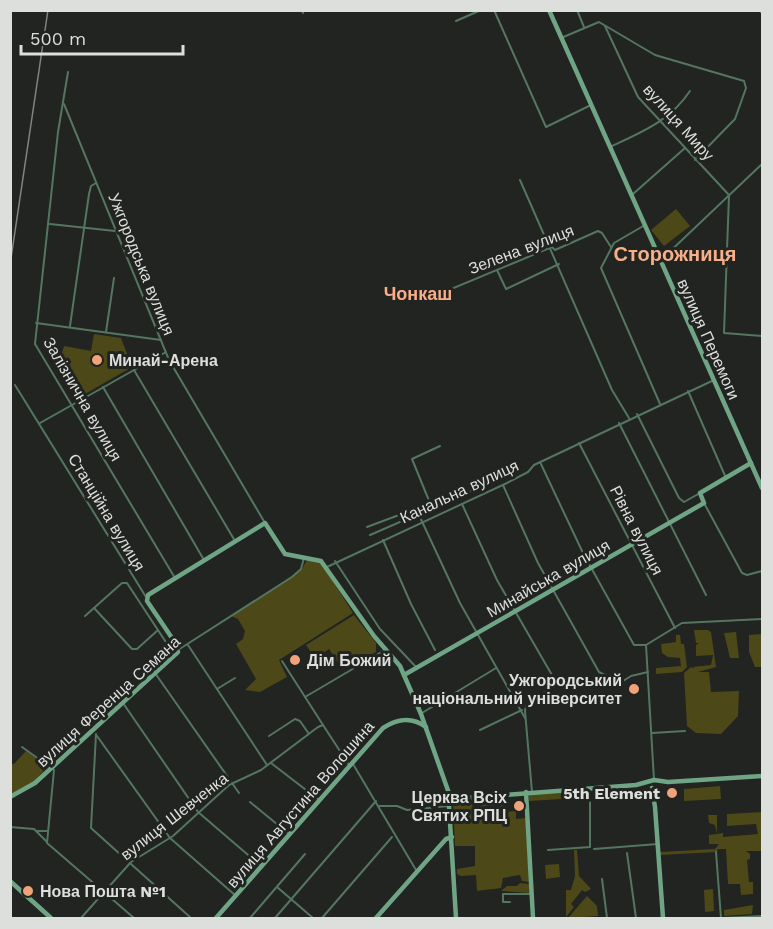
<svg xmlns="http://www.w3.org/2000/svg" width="773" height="929" viewBox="0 0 773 929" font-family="'Work Sans',sans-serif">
<rect width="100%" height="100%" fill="#212420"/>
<g fill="#4d4818">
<path d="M676,209L690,226L664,246L651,230Z"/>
<path d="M94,334L121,338L132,367L85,394L62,353L64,346L91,351Z"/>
<path d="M307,560L320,561L353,613L279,660L287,677L260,692L245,690L256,679L236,644L243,639L245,631L238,619L231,616L302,569Z"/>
<path d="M354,615L376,643V652L345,668L340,666L329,649L315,658L306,645Z"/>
<path d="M694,630H708L711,632L716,667L698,672H709L711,692L739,691L738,716L721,734L696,733L687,726L684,673L691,667L694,669L693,667L711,665L713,655L696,656V645L699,643H696Z"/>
<path d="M736,632L739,658H730L724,633Z"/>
<path d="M762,634V667H755L749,652V635Z"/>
<path d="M676,635H680L681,644H684L687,667L682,672L656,674V668L681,666L680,658L668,657L662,653L661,644L676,642Z"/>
<path d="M26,751L47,767L34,782L11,795L10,764H14Z"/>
<path d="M720,786L721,799L684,801V789Z"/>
<path d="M589,790L588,798H563V792Z"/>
<path d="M561,792V799L529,801V795Z"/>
<path d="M502,799L504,812L516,811V819L526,818L529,882L522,881L520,875L503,878L501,888L477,891L476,875L461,876L457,874V869L475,866V846H455L453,802Z"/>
<path d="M762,812V851H746L750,854V859L747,860L749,882H753V894L741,895L740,884H728L726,849H718L717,852L660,855V852L715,849L719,844H709V835L717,834L715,825L709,823L708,815H717V834L723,833V837L758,834L756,824L727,826V814Z"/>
<path d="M574,850H577L579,876L591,889L585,892L582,890L571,904L574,907L566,917V890H571L575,876Z"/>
<path d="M559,864L560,877L546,879L545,865Z"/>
<path d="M520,883L529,884L530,893L501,891L507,886H517Z"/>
<path d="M713,889L714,911L705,912L704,890Z"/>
<path d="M587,896L597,906L598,916L568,918Z"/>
<path d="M753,905L752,914L724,916V910Z"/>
</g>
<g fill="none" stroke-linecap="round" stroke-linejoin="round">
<g stroke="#547661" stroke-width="2">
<path d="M302,10L303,13"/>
<path d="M494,10L546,127L591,105"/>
<path d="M577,10L584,27"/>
<path d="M456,21L481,10"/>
<path d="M605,26L638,97L729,195L724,333L762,336"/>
<path d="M561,38L599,22L655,55L744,81L746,88L735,119L695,160"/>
<path d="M68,72L58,132L35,344L175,578"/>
<path d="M64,104L169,360L265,523"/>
<path d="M610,147C642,132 670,121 690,91"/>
<path d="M520,180L612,390L629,418"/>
<path d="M633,194L685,148"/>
<path d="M50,224L115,231"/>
<path d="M645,225L614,243L601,268L660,404"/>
<path d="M662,259L762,164"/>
<path d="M497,270L506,289L559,264"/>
<path d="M432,297L552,247L555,250L598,231L602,233L611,247"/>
<path d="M36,323L161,340"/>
<path d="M70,326L89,194L91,186L96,183"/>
<path d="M106,332L114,278"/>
<path d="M134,370L235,541"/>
<path d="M15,385L146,597"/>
<path d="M103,387L204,560"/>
<path d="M688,391L726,478"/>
<path d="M637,414L679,498L684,502L700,493"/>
<path d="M40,423L166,352"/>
<path d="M619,423L706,595"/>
<path d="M579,443L675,628"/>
<path d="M540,462L583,553L634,645H646L682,623L762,619"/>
<path d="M503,485L538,563L599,672L620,683L631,676L648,672"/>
<path d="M704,503L742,573L747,575L762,571"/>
<path d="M462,504L497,580L556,682C549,695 529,695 525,710"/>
<path d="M432,508L412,459L440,446"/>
<path d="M419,515L460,603L525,718"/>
<path d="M367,527L399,515L402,522"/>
<path d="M370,535L492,482"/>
<path d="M383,540L411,604L435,650"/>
<path d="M335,561L380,629L417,668"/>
<path d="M327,567L507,483L528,472L534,465L714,380"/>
<path d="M94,608L132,649H137L158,630"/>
<path d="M85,616L122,583H127L175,656"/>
<path d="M188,645L267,765"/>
<path d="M646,645L654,780"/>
<path d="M178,650L292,577L301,569L304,558"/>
<path d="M282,661L323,725"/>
<path d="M155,673L239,793"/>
<path d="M217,689L235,678"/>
<path d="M305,697L385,650"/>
<path d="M123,703L198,812L261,866"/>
<path d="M525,711L532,792"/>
<path d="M422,713L496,668"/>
<path d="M480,730L522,710"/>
<path d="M652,733L685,731"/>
<path d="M96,734L91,828L191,918"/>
<path d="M97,736L170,838L236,896"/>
<path d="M269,736L295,719L300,721L309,734"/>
<path d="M22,747L54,770L47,843L134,918"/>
<path d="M271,763L319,800"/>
<path d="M353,764L416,870"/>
<path d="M250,802L289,834"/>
<path d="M379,806H397L407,810L449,806"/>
<path d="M10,827L34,829L47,842"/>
<path d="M37,831H48"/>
<path d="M594,849L658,844"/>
<path d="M548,850L590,847V788"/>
<path d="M716,852L721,918"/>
<path d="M627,853L636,918"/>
<path d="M602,879L607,918"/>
<path d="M277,887L313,918"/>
<path d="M510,902H503V894H531"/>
<path d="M81,918L131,862L173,836L229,785L261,770L318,727L323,725L349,765"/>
<path d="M250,918L305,854"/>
<path d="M275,918L376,801"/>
<path d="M322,918L392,837"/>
<path d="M724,918L762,916"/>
</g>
<g stroke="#6fa584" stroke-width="4.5">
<path d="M549,10L762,488"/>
<path d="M762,10V11"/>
<path d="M404,675L704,503L700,493L751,463"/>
<path d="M652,788L655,807L663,918"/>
<path d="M526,792L533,918"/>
<path d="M10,797L35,783L178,652L174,641L147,601L148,595L265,523L285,554L321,561L374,636L400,666L421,714L451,799L449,806L456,918"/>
<path d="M451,799L636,785L654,780L668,782L762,776"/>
<path d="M10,881L51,918"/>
<path d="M216,918L383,728C397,719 411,716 426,727"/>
<path d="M376,918L446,839L452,837"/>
</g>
<path stroke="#818481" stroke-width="1.5" d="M10,265L48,10"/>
</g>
<g fill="#f0a279" stroke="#212420" stroke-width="2">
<circle cx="97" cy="360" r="6"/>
<circle cx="295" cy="660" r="6"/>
<circle cx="634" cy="689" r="6"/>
<circle cx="672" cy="793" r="6"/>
<circle cx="519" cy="806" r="6"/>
<circle cx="28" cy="891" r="6"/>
</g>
<g text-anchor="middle" stroke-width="6" stroke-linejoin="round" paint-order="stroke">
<g font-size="16" fill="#dddfdd" stroke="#212420">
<text transform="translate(679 122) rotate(48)" y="6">вулиця Миру</text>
<text transform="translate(521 249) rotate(-21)" y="6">Зелена вулиця</text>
<text transform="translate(142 264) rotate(68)" y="6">Ужгородська вулиця</text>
<text transform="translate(709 339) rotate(66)" y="6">вулиця Перемоги</text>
<text transform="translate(83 399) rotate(60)" y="6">Залізнична вулиця</text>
<text transform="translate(459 491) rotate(-25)" y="6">Канальна вулиця</text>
<text transform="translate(107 512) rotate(59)" y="6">Станційна вулиця</text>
<text transform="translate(637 530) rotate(63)" y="6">Рівна вулиця</text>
<text transform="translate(548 578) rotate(-30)" y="6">Минайська вулиця</text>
<text transform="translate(108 701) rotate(-42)" y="6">вулиця Ференца Семана</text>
<text transform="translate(300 804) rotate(-49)" y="6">вулиця Августина Волошина</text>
<text transform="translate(174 816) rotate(-38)" y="6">вулиця Шевченка</text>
</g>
<g font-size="16" font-weight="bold" fill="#dddfdd" stroke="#212420" text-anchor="start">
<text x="109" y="366">Минай-Арена</text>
<text x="307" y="666">Дім Божий</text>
<text x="622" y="686" text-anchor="end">Ужгородський<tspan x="622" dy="18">національний університет</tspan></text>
<text x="660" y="799" text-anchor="end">5th Element</text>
<text x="507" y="803" text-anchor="end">Церква Всіх<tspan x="507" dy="18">Святих РПЦ</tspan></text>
<text x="40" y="897">Нова Пошта №1</text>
</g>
<g font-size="18" font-weight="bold" fill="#f8af89" stroke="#212420">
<text x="418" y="300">Чонкаш</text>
</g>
<g font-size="20" font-weight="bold" fill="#f8af89" stroke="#212420">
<text x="675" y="261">Сторожниця</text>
</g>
</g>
<rect width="773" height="929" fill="none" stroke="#dddfdd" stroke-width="24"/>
<path d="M21 45v9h162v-9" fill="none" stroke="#dddfdd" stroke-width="3"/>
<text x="30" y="45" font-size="18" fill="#dddfdd" stroke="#212420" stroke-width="4.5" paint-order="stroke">500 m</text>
</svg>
